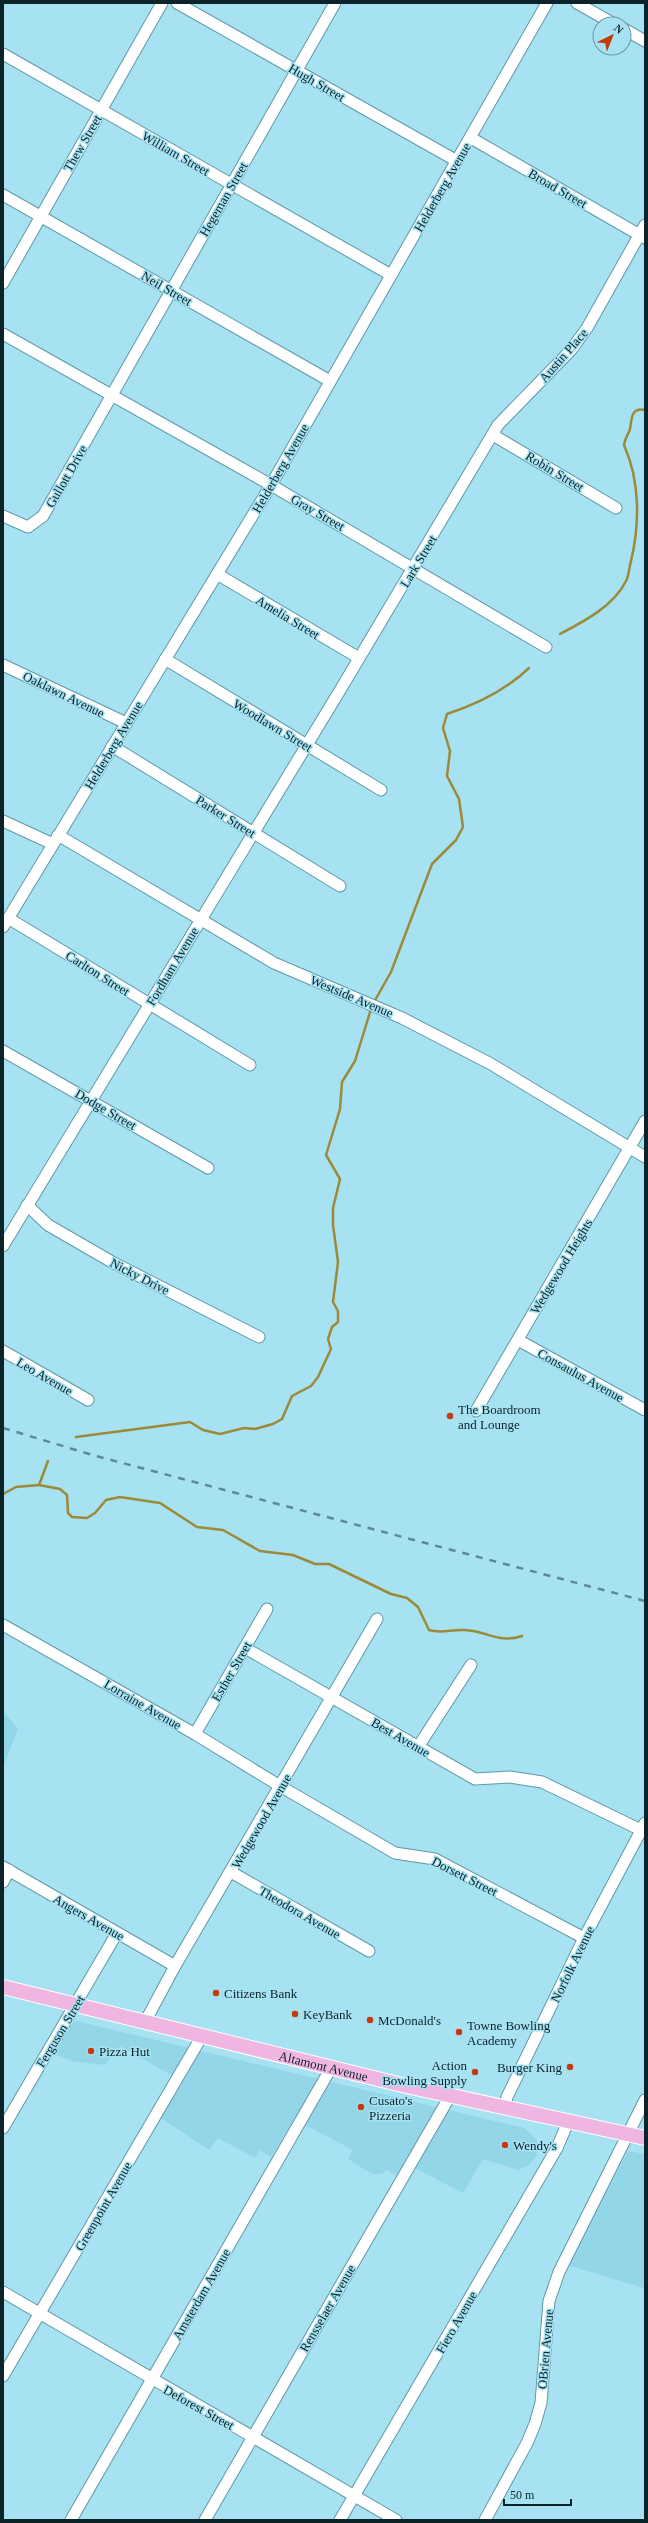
<svg xmlns="http://www.w3.org/2000/svg" width="648" height="2523" viewBox="0 0 648 2523" font-family="'Times New Roman',serif">
<rect width="100%" height="100%" fill="#a7e2f2"/>
<g fill="#92d6e8">
<path d="M3,1711L18,1729L3,1767Z"/>
<path d="M72,2020L524,2128L537,2140V2156L529,2165L518,2170L483,2159L463,2193L407,2164L399,2177L387,2170L381,2174H372L348,2159L353,2150L294,2119L271,2157L260,2150L255,2158L218,2138L209,2150L161,2118L183,2082L120,2046L105,2065L72,2061L52,2053Z"/>
<path d="M628,2151L645,2154L644,2288L567,2265Z"/>
</g>
<g fill="none" stroke-linecap="round" stroke-linejoin="round">
<g stroke="#9d8a39" stroke-width="2.5">
<path d="M560,634C583,622 614,606 626,581C629,576 629,567 631,561C640,523 640,481 624,445C625,438 628,435 630,429C632,420 630,407 645,410"/>
<path d="M374,1002L391,972L432,864L456,840L463,827L459,799L447,776L450,751L443,728L447,714C478,704 506,690 529,668"/>
<path d="M76,1437L190,1422L203,1430L220,1434L244,1428L255,1429L273,1424L282,1419L292,1396L311,1386L318,1377L331,1349L328,1339L332,1327L338,1322V1311L333,1302L338,1262L333,1225V1208L340,1179L326,1155L340,1109L342,1082L355,1061L371,1009"/>
<path d="M39,1485L60,1489L67,1495L68,1513L72,1517L87,1518L95,1513L106,1500L120,1497L160,1503L197,1527L223,1530L260,1551L293,1555L315,1564H329L391,1594L407,1598L418,1607L429,1630C442,1634 452,1629 465,1630C487,1631 500,1644 522,1636"/>
<path d="M3,1494L16,1487L39,1485L48,1461"/>
</g>
<defs>
<g id="minor">
<path d="M177,3L457,161"/>
<path d="M577,3L614,24"/>
<path d="M624,29L645,41"/>
<path d="M3,54L391,275"/>
<path d="M471,138L645,238"/>
<path d="M3,195L330,381"/>
<path d="M3,283L162,3"/>
<path d="M3,334L271,485L546,647"/>
<path d="M493,435L616,508"/>
<path d="M3,516L28,527L43,516L335,3"/>
<path d="M217,574L359,658"/>
<path d="M165,659L381,790"/>
<path d="M3,665L126,723"/>
<path d="M112,746L340,886"/>
<path d="M3,821L53,844"/>
<path d="M58,835L274,963L402,1018L491,1064L645,1157"/>
<path d="M8,918L250,1065"/>
<path d="M3,927L271,485L547,3"/>
<path d="M3,1051L208,1168"/>
<path d="M27,1205L48,1225L112,1262L259,1337"/>
<path d="M3,1246L342,687L498,425L571,350L587,328L645,225"/>
<path d="M518,1340L645,1410"/>
<path d="M3,1351L88,1400"/>
<path d="M476,1411L645,1121"/>
<path d="M3,1625L195,1734L280,1786L395,1853L435,1859L584,1938"/>
<path d="M245,1648L475,1779L510,1777L542,1782L645,1832"/>
<path d="M195,1734L267,1609"/>
<path d="M418,1747L471,1665"/>
<path d="M3,1867L175,1966"/>
<path d="M231,1872L369,1951"/>
<path d="M3,1882L9,1870"/>
<path d="M145,2022L175,1966L377,1619"/>
<path d="M505,2108L507,2097L584,1938L645,1823"/>
<path d="M3,2128L117,1933"/>
<path d="M3,2292L396,2520"/>
<path d="M3,2376L202,2036"/>
<path d="M71,2520L331,2068"/>
<path d="M205,2520L450,2096"/>
<path d="M340,2520L557,2148L568,2122"/>
<path d="M485,2520L527,2443L535,2424L541,2403L549,2301L559,2272L645,2100"/>
</g>
<g id="major">
<path id="s1" d="M3,1987L402,2085L645,2138"/>
</g>
</defs>
<use href="#minor" stroke="#5f98a8" stroke-width="13"/>
<use href="#major" stroke="#fff" stroke-width="16"/>
<use href="#minor" stroke="#fff" stroke-width="11"/>
<use href="#major" stroke="#efb6e2" stroke-width="14"/>
<path stroke="#5e8995" stroke-width="2.5" stroke-dasharray="7 7" stroke-linecap="butt" d="M3,1428L96,1456L645,1601"/>
</g>
<g fill="#c33b0c" stroke="#a7e2f2" stroke-width="1.5">
<circle cx="450" cy="1416" r="4"/>
<circle cx="216" cy="1993" r="4"/>
<circle cx="295" cy="2014" r="4"/>
<circle cx="370" cy="2020" r="4"/>
<circle cx="459" cy="2032" r="4"/>
<circle cx="91" cy="2051" r="4"/>
<circle cx="570" cy="2067" r="4"/>
<circle cx="475" cy="2072" r="4"/>
<circle cx="361" cy="2107" r="4"/>
<circle cx="505" cy="2145" r="4"/>
</g>
<g text-anchor="middle" stroke-width="3" stroke-linejoin="round" paint-order="stroke">
<g font-size="13" fill="#0b2329" stroke="#a7e2f2">
<text transform="translate(317 82) rotate(30)" y="5">Hugh Street</text>
<text transform="translate(82 143) rotate(-60)" y="5">Thew Street</text>
<text transform="translate(176 153) rotate(30)" y="5">William Street</text>
<text transform="translate(442 187) rotate(-60)" y="5">Helderberg Avenue</text>
<text transform="translate(558 188) rotate(30)" y="5">Broad Street</text>
<text transform="translate(223 199) rotate(-60)" y="5">Hegeman Street</text>
<text transform="translate(167 288) rotate(30)" y="5">Neil Street</text>
<text transform="translate(563 355) rotate(-49)" y="5">Austin Place</text>
<text transform="translate(280 468) rotate(-60)" y="5">Helderberg Avenue</text>
<text transform="translate(555 471) rotate(31)" y="5">Robin Street</text>
<text transform="translate(66 476) rotate(-60)" y="5">Gullott Drive</text>
<text transform="translate(318 512) rotate(30)" y="5">Gray Street</text>
<text transform="translate(418 561) rotate(-59)" y="5">Lark Street</text>
<text transform="translate(288 617) rotate(31)" y="5">Amelia Street</text>
<text transform="translate(64 694) rotate(26)" y="5">Oaklawn Avenue</text>
<text transform="translate(273 725) rotate(31)" y="5">Woodlawn Street</text>
<text transform="translate(113 745) rotate(-59)" y="5">Helderberg Avenue</text>
<text transform="translate(226 816) rotate(32)" y="5">Parker Street</text>
<text transform="translate(172 966) rotate(-59)" y="5">Fordham Avenue</text>
<text transform="translate(98 973) rotate(32)" y="5">Carlton Street</text>
<text transform="translate(352 996) rotate(23)" y="5">Westside Avenue</text>
<text transform="translate(106 1109) rotate(30)" y="5">Dodge Street</text>
<text transform="translate(561 1266) rotate(-59)" y="5">Wedgewood Heights</text>
<text transform="translate(140 1276) rotate(27)" y="5">Nicky Drive</text>
<text transform="translate(581 1375) rotate(29)" y="5">Consaulus Avenue</text>
<text transform="translate(45 1376) rotate(30)" y="5">Leo Avenue</text>
<text transform="translate(231 1671) rotate(-60)" y="5">Esther Street</text>
<text transform="translate(143 1704) rotate(30)" y="5">Lorraine Avenue</text>
<text transform="translate(401 1737) rotate(30)" y="5">Best Avenue</text>
<text transform="translate(261 1821) rotate(-60)" y="5">Wedgewood Avenue</text>
<text transform="translate(465 1876) rotate(27)" y="5">Dorsett Street</text>
<text transform="translate(300 1912) rotate(30)" y="5">Theodora Avenue</text>
<text transform="translate(89 1917) rotate(30)" y="5">Angers Avenue</text>
<text transform="translate(572 1964) rotate(-64)" y="5">Norfolk Avenue</text>
<text transform="translate(60 2031) rotate(-59)" y="5">Ferguson Street</text>
<text dy="5" stroke="none"><textPath href="#s1" startOffset="330">Altamont Avenue</textPath></text>
<text transform="translate(103 2206) rotate(-60)" y="5">Greenpoint Avenue</text>
<text transform="translate(201 2294) rotate(-60)" y="5">Amsterdam Avenue</text>
<text transform="translate(327 2308) rotate(-60)" y="5">Rensselaer Avenue</text>
<text transform="translate(456 2322) rotate(-60)" y="5">Fiero Avenue</text>
<text transform="translate(545 2349) rotate(-85)" y="5">OBrien Avenue</text>
<text transform="translate(199 2407) rotate(29)" y="5">Deforest Street</text>
</g>
<g font-size="13" fill="#0b2329" stroke="#a7e2f2" text-anchor="start">
<text x="458" y="1414">The Boardroom<tspan x="458" dy="15">and Lounge</tspan></text>
<text x="224" y="1998">Citizens Bank</text>
<text x="303" y="2019">KeyBank</text>
<text x="378" y="2025">McDonald's</text>
<text x="467" y="2030">Towne Bowling<tspan x="467" dy="15">Academy</tspan></text>
<text x="99" y="2056">Pizza Hut</text>
<text x="467" y="2070" text-anchor="end">Action<tspan x="467" dy="15">Bowling Supply</tspan></text>
<text x="562" y="2072" text-anchor="end">Burger King</text>
<text x="369" y="2105">Cusato's<tspan x="369" dy="15">Pizzeria</tspan></text>
<text x="513" y="2150">Wendy's</text>
</g>
</g>
<rect width="648" height="2523" fill="none" stroke="#0b2329" stroke-width="8"/>
<g transform="translate(612 36) rotate(43)"><circle r="19" fill="#a7e2f2" stroke="#6996a2"/>
<path d="M0-3L7 15L0 10L-7 15Z" fill="#c33b0c"/>
<text y="-6" font-size="11" font-weight="bold" text-anchor="middle" fill="#0b2329">N</text>
</g>
<path d="M504 2499v6h67v-6" fill="none" stroke="#0b2329" stroke-width="2"/>
<text x="510" y="2499" font-size="12" fill="#0b2329" stroke="#a7e2f2" stroke-width="3" paint-order="stroke">50 m</text>
</svg>
